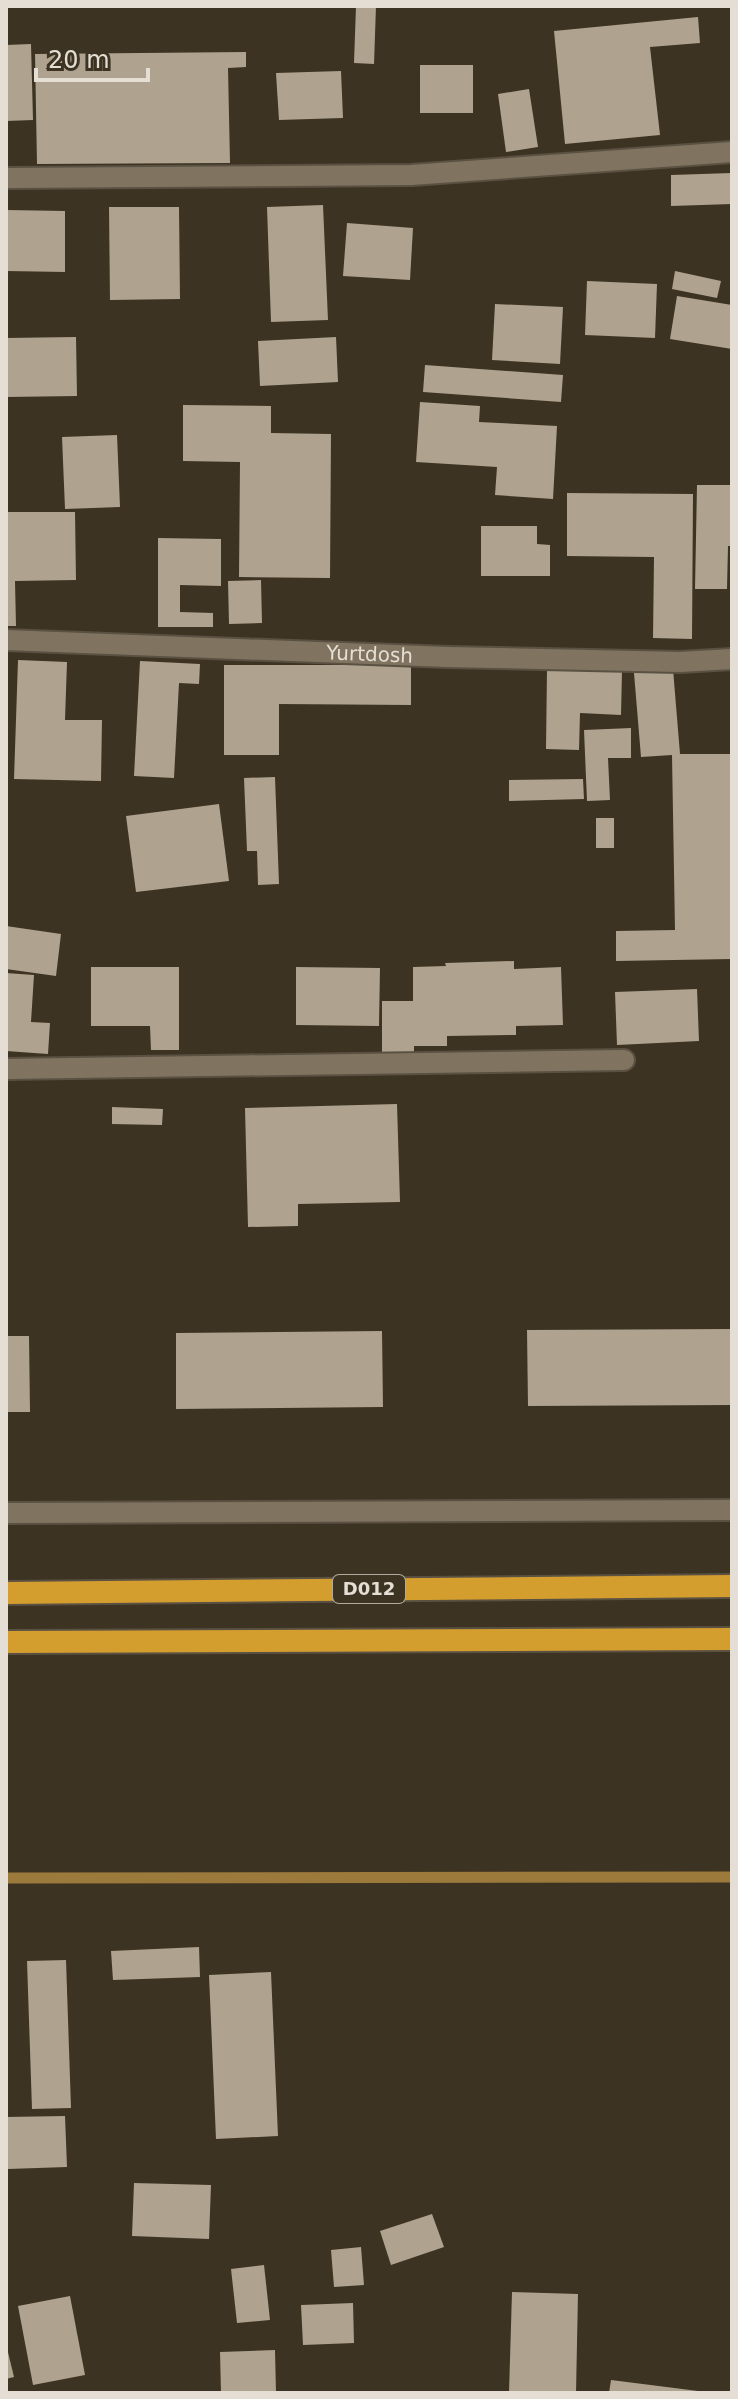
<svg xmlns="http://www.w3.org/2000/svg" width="738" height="2399" viewBox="0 0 738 2399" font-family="'DejaVu Sans',sans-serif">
<rect width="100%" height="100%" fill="#3d3322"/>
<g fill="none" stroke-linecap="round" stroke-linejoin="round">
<path stroke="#9c7a3c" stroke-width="11" d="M6,1878L732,1877"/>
</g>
<g fill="#afa28f">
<path d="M356,6H376L374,64L354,63Z"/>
<path d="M698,17L700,43L650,47L660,135L565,144L554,31Z"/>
<path d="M31,44L33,120L6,121V45Z"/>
<path d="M246,52V67L228,68L230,163L37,164L35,54Z"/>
<rect x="420" y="65" width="53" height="48"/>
<path d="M341,71L343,118L279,120L276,73Z"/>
<path d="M529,89L538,147L506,152L498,94Z"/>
<path d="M732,173V204L671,206V175Z"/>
<path d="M323,205L328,320L271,322L267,207Z"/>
<path d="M109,207H179L180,299L110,300Z"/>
<path d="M6,210L65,211V272L6,271Z"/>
<path d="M347,223L413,228L410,280L343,276Z"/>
<path d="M675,271L721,281L717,298L672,289Z"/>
<path d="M587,281L657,284L655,338L585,335Z"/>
<path d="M677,296L732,305V349L670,339Z"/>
<path d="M495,304L563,307L560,364L492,360Z"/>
<path d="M76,337L77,396L6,397V338Z"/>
<path d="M336,337L338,382L260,386L258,341Z"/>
<path d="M425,365L563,375L561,402L423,392Z"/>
<path d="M420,402L480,406L479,422L557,426L553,499L495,495L497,467L416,462Z"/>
<path d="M183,405L271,406V433L331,434L330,578L239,577L240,462L183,461Z"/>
<path d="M117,435L120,507L65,509L62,437Z"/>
<path d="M697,485H732V546H728L727,589H695Z"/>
<path d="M567,493L693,494L692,639L653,638L654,557L567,556Z"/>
<path d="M6,512H75L76,580L15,581L16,626H6Z"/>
<path d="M481,526H537V544L550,545V576H481Z"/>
<path d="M158,538L221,539V586L180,585V612L213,613V627H158Z"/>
<path d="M261,580L262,623L229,624L228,581Z"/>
<path d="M18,660L67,662L65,720H102L101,781L14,779Z"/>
<path d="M140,661L200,664L199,684L179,683L174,778L134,776Z"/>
<path d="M224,665H411V705L279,704V755H224Z"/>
<path d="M547,669L622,671L621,715L580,713L579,750L546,749Z"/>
<path d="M673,669L680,754H732V959L616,961V931L675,930L672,755L641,757L634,673Z"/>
<path d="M631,728V758H608L610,800L587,801L584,730Z"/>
<path d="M275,777L279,884L258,885L257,851H247L244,778Z"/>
<path d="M583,779L584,799L509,801V780Z"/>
<path d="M219,804L229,881L136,892L126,816Z"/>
<rect x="596" y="818" width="18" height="30"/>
<path d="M6,926L61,934L56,976L6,969Z"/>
<path d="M514,961V969L561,967L563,1025L516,1026V1035L447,1036V1046H414V1052L382,1053V1001H413V967L446,966L445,963Z"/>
<path d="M91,967H179V1050H151L150,1026H91Z"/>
<path d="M296,967L380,968L379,1026L296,1025Z"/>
<path d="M6,973L34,975L31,1022L50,1023L48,1054L6,1051Z"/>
<path d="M697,989L699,1041L617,1045L615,992Z"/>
<path d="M397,1104L400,1202L298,1204V1226L248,1227L245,1108Z"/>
<path d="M112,1107L163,1109L162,1125L112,1124Z"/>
<path d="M732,1329V1405L528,1406L527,1330Z"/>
<path d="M382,1331L383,1407L176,1409V1333Z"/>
<path d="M6,1336H29L30,1412H6Z"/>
<path d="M199,1947L200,1977L113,1980L111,1951Z"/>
<path d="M66,1960L71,2108L32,2109L27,1961Z"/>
<path d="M271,1972L278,2136L216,2139L209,1975Z"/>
<path d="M65,2116L67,2167L8,2169L6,2117Z"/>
<path d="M134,2183L211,2185L209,2239L132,2236Z"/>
<path d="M432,2214L444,2247L391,2265L380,2231Z"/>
<path d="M361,2247L364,2285L334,2287L331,2250Z"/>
<path d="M264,2265L270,2320L237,2323L231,2269Z"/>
<path d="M512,2292L578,2294L576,2393H509Z"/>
<path d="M70,2296L85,2375L33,2385L18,2306Z"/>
<path d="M353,2303L354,2343L303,2345L301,2305Z"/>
<path d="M6,2344L14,2377L6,2379Z"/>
<path d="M275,2350L276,2393H221L220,2352Z"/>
<path d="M611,2380L698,2391L697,2393H609Z"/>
</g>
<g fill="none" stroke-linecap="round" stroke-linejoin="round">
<defs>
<path id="service" d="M6,1513L732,1510"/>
<g id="minor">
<path d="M6,178L411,175L732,152"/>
<path id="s1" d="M6,640L447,657L680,662L732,659"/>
<path d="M6,1069L624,1060"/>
</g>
<g id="trunk">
<path d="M6,1593L732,1586"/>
<path d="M6,1642L732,1639"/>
</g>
</defs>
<use href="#service" stroke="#5a5143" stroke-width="24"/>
<use href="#minor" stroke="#5a5143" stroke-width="24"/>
<use href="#trunk" stroke="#5a5143" stroke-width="26"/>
<use href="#service" stroke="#807461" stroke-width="20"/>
<use href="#minor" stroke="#807461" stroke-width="20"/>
<use href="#trunk" stroke="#d49e2e" stroke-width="22"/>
</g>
<g text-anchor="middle" stroke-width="8" stroke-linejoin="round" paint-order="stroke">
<rect fill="#3d3322" stroke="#b2ab9f" stroke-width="2" x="333" y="1575" width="72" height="28" rx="6"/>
<g font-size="18" font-weight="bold" fill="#e4ded4">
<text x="369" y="1595">D012</text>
</g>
<g font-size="20" fill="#e4ded4" stroke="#3d3322">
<text dy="7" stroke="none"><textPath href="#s1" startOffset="364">Yurtdosh</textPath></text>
</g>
</g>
<rect width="738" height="2399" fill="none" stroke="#e4ded4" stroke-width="16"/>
<path d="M36 68v12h112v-12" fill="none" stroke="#e4ded4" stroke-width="4"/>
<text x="48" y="68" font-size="24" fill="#e4ded4" stroke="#3d3322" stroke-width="6" paint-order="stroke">20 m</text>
</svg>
